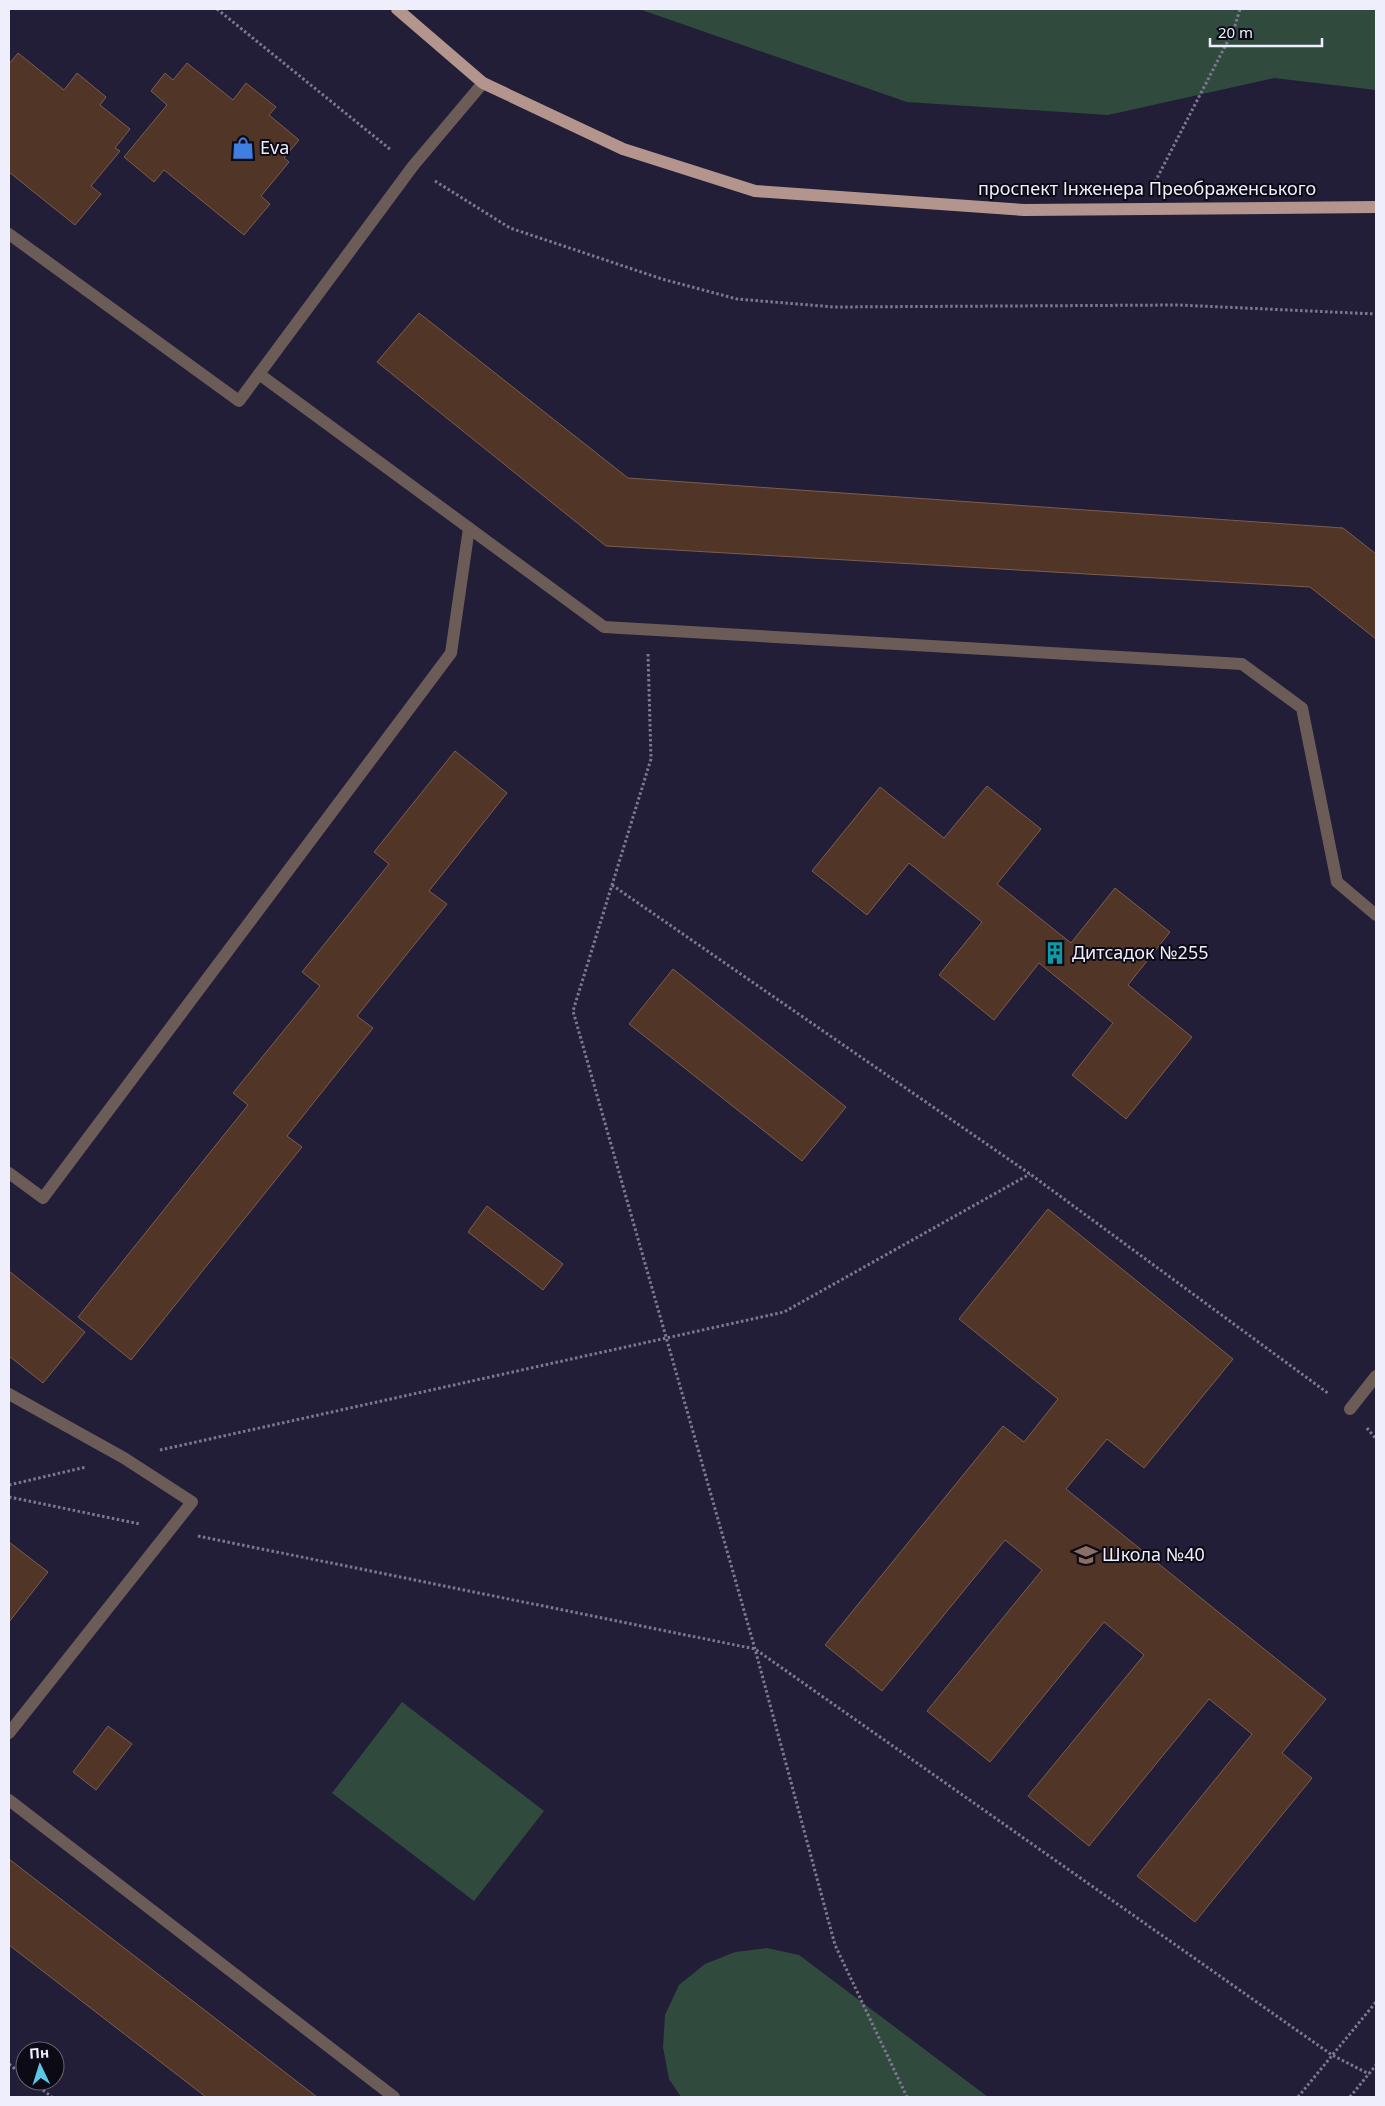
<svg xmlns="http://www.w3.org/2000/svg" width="1385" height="2106" viewBox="0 0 1385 2106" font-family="'Noto Sans',sans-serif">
<rect width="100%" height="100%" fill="#221e38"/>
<g fill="#314a3e">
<path d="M639,9H1376V90L1274,78L1108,115L907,102Z"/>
<path d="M402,1702L544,1811L474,1901L332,1793Z"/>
<path d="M767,1948L799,1955L988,2097H681L669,2079L663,2047L665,2015L679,1985L705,1964L735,1952Z"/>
</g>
<g fill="#513628" stroke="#7c5d4e">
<path d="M18,53L64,90L77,73L106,97L100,105L130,129L115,148L120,151L91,186L101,194L75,225L9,172V64Z"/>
<path d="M187,63L233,100L246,83L276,107L269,115L299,140L284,158L289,162L261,196L270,204L244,235L164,170L154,182L124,157L167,105L151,91L165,73L173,80Z"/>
<path d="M419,313L628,478L1343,528L1376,554V639L1310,587L606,546L377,362Z"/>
<path d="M455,751L507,793L429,891L447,904L357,1016L373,1028L287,1136L302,1147L131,1360L78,1317L248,1105L233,1093L320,986L302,972L389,864L374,852Z"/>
<path d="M987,786L1041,829L997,884L1071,943L1115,888L1170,932L1128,985L1192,1037L1126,1119L1072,1075L1113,1023L1039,963L994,1020L939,975L982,922L909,863L867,915L812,871L880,787L944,838Z"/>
<path d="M673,969L846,1107L802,1161L629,1024Z"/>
<path d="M487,1206L563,1264L543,1290L468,1232Z"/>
<path d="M1048,1209L1233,1359L1144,1468L1107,1439L1066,1489L1326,1699L1282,1753L1312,1778L1195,1922L1137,1876L1252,1734L1209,1699L1089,1846L1028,1796L1144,1655L1104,1622L990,1762L927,1711L1042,1570L1005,1540L882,1691L825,1645L1003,1426L1024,1442L1058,1399L959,1319Z"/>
<path d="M9,1271L85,1332L43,1383L9,1356Z"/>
<path d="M9,1542L48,1572L9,1622Z"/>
<path d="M108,1726L132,1744L96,1790L73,1772Z"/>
<path d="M9,1859L317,2097H206L9,1945Z"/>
</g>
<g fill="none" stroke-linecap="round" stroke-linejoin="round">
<g stroke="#7c798f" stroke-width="3" stroke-dasharray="2.5 2.5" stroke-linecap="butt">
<path d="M217,9L391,150"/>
<path d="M435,181L510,228L662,279L737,299L834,307L1178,305L1376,314"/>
<path d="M1155,182L1234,29L1240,9"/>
<path d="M648,654L651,759L573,1011L755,1649L835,1945L907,2097"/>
<path d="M612,885L1030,1174L1329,1394"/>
<path d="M1367,1428L1376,1439"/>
<path d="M160,1450L784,1312L1030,1174"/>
<path d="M9,1485L86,1467"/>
<path d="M9,1497L140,1524"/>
<path d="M198,1536L755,1649L1332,2055L1369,2074"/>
<path d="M9,2064L25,2077"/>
<path d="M31,2081L52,2097"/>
<path d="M1298,2097L1376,2002"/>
<path d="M1350,2097L1376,2065"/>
</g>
<g stroke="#6b5c58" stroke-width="12">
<path d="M9,234L239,401L413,166L483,83"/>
<path d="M259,374L604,627L1242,664L1302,708L1337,882L1376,915"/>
<path d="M9,1173L43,1198L451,653L469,528"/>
<path d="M9,1394L124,1458L192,1502L9,1733"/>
<path d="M1350,1409L1376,1376"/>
<path d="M9,1800L394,2097"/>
</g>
<path stroke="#b4958e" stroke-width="12" d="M397,9L483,83L623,149L755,191L1024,210L1376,207"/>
</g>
<defs>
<symbol id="shop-bare" viewBox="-9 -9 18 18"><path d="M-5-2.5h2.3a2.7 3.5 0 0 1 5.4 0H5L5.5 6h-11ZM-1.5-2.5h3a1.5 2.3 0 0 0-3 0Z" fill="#3f7fe0" stroke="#0c0a15" stroke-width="2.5" paint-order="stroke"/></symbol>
<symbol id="building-bare" viewBox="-9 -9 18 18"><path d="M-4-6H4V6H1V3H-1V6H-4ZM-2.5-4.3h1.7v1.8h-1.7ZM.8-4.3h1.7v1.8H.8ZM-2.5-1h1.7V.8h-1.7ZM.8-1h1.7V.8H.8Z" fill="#0f9aa8" stroke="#0c0a15" stroke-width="2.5" paint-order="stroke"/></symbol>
<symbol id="school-bare" viewBox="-9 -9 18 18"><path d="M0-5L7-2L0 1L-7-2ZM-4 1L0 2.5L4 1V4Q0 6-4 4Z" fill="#8d6e63" stroke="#0c0a15" stroke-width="2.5" paint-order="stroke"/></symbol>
</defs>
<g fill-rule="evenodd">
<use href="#shop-bare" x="227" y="132" width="32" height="32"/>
<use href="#building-bare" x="1039" y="937" width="32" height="32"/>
<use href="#school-bare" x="1070" y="1539" width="32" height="32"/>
</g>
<g text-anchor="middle" stroke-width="4" stroke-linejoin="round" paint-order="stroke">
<g font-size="18" fill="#efeefd" stroke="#0c0a15" text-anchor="start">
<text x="260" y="154">Eva</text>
<text x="1072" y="959">Дитсадок №255</text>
<text x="1102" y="1561">Школа №40</text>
</g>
<g font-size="18" fill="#efeefd" stroke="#0c0a15">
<text x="1147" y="195">проспект Інженера Преображенського</text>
</g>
</g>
<rect width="1385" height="2106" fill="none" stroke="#efeefd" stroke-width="20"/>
<g transform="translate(40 2066) rotate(356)"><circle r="24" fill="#0c0a15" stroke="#676572"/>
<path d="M0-4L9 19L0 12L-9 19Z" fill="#59c8e4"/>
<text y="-8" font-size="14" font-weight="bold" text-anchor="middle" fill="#efeefd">Пн</text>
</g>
<path d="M1210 38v8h112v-8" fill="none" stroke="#efeefd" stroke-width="2.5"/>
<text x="1218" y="38" font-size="15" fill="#efeefd" stroke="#0c0a15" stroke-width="4" paint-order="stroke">20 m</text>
</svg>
